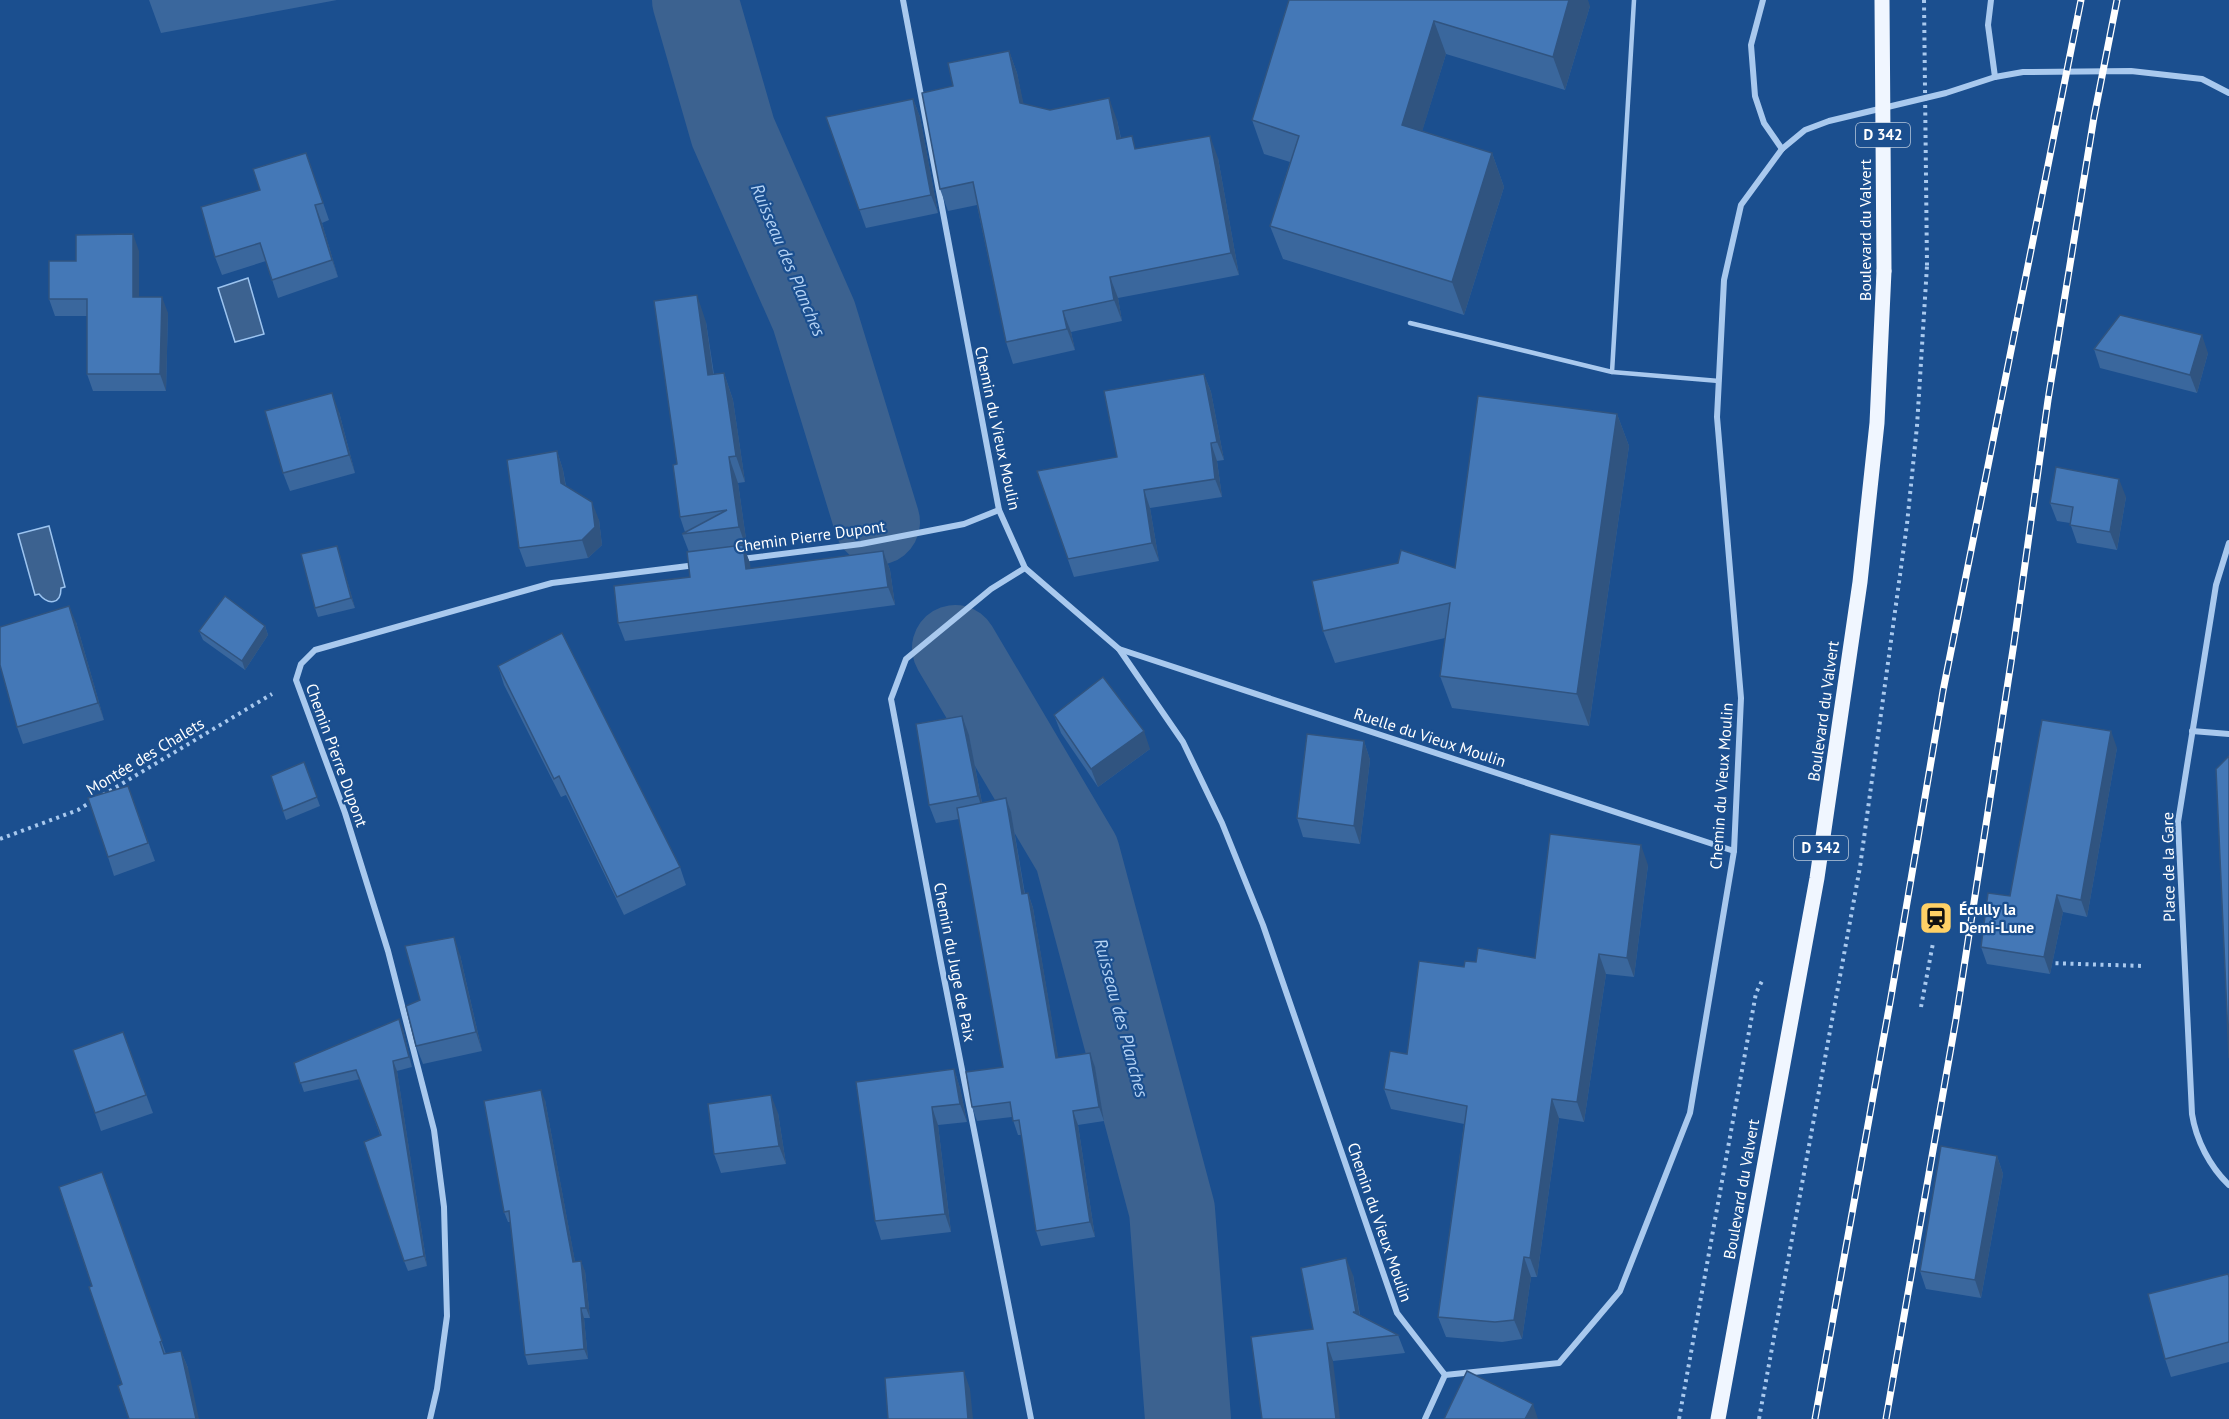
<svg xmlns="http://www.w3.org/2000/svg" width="2229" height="1419" viewBox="0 0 2229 1419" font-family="'PT Sans',sans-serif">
<rect width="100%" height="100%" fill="#1b4f8f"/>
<g fill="#3c6290" stroke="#9cc4f0" stroke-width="1.5">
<path d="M248,278L264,334L235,342L218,288Z"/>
<path d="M49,526L65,587L61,588C61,605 48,605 39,594L35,595L18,534Z"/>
</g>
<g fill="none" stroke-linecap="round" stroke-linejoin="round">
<g stroke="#3c6290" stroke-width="86">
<path d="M695,0L733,132L814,316L877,522"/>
<path d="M955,648L1077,854L1172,1210L1188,1419"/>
</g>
<g stroke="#a9c9ee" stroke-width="4" stroke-dasharray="3 4.5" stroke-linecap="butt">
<path d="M103,795L272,694"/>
<path d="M0,839L78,810L94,800"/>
<path d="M2048,963L2144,966"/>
<path d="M1921,1007L1933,943"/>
<path d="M1679,1419L1756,993L1763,979"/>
<path d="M1759,1419L1860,867L1907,524L1917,426L1927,266"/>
</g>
<g stroke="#a9c9ee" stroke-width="4.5">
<path d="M1634,0L1612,372L1719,381"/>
<path d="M1410,323L1612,372"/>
</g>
<g stroke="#a9c9ee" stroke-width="6">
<path d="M903,0L999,510L1025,568L1119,649L1183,742L1222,823L1263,925L1397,1313L1445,1375L1559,1363L1620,1291L1690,1113L1734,851L1741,698L1717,417L1724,280L1741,205L1782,149L1805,130L1829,121L1946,93L1995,77L2023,72L2131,71L2202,79L2229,93"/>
<path d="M1763,0L1751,45L1755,96L1764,123L1782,149"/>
<path d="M1991,0L1988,25L1995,77"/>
<path d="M2229,543L2216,585L2178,822L2192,1114C2196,1140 2210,1167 2229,1185"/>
<path d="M742,559L861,544L964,524L999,510"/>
<path d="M1025,568L991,589L906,659L891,699L941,963L1031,1419"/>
<path d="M1119,649L1734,851"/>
<path d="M2192,731L2229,734"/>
<path d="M430,1419L437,1389L447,1316L444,1207L434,1130L388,951L345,813L296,680L301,664L315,650L552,583L696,565"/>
<path d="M1425,1419L1445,1375"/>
</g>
<path stroke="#f0f6ff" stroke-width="15" d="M1718,1419L1817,878L1860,582L1877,423L1884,271"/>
<defs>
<g id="rail">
<path d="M1815,1419L1891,997L1943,691L2081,0"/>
<path d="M1886,1419L1956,1019L2014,643L2048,400L2094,117L2117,0"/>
</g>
</defs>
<use href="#rail" stroke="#fff" stroke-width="7"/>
<use href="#rail" stroke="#1b4f8f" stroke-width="4.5" stroke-dasharray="14" stroke-linecap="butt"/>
<path stroke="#a9c9ee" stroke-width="4" stroke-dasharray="3 4.5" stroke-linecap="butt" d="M1924,0L1927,266"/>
<path stroke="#f0f6ff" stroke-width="15" d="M1882,0L1884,271"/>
</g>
<g fill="#3a679d">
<path d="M149,0H337L161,33Z"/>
<path d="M1289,0L1590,6L1565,90L1446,54L1422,131L1492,153L1504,187L1464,315L1283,259L1270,226L1290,162L1264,154L1252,120Z"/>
<path d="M1009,51L1017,73L1023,104L1050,110L1117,120L1121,138L1136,149L1218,158L1239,275L1118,298L1122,321L1071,332L1075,350L1013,364L1006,342L977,205L948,211L940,189L953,86Z"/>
<path d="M913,99L920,117L938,213L866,228L826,117Z"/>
<path d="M306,153L329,220L322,223L338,277L278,298L266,261L222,275L215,257L260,190Z"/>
<path d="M139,251V297L168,313L166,391H93L87,374V316H55L49,299L76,261Z"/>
<path d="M706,322L714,374L724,373L733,400L745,482L738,483L748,553H746L750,563V569L883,551L890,570L895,605L625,641L618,623L690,577L689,552L682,534L685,532L680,517L677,464Z"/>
<path d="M2094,349L2208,353L2197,393L2100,368Z"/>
<path d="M1204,374L1211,392L1224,460L1217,461L1222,497L1150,508L1159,561L1074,577L1037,471L1117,457Z"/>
<path d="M339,412L355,473L290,491L283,473Z"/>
<path d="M1617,414L1629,446L1589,726L1452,708L1440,676L1445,638L1335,663L1323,631L1455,568Z"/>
<path d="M557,451L563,470L566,486L599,520L602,545L588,558L526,567L519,548Z"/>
<path d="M2126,497L2117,550L2077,543L2070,523L2057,521L2050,503Z"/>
<path d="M337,546L355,608L318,617L315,608Z"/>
<path d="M76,622L104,720L23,744L17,727Z"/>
<path d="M265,626L268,635L245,670L203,640L199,631Z"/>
<path d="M498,666L680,867L686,885L624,915L566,795L561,797L504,685Z"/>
<path d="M1054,715L1150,749L1098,787L1061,733Z"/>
<path d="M969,735L982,803L1006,798L1011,812L1025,894L1028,893L1033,908L1058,1058L1090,1053L1095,1067L1104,1121L1078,1125L1095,1237L1041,1246L1036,1231L1022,1135H1018L1012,1117L977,1121L972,1107L1003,1067L959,819L936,823L929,805Z"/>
<path d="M1364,741L1370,760L1360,844L1303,837L1297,818Z"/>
<path d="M2117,748L2087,917L2063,912L2050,974L1987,964L1981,947L2010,896Z"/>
<path d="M304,762L320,806L286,820L271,776Z"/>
<path d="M128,786L155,861L114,876L108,857Z"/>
<path d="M1648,865L1634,977L1606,974L1584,1122L1559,1118L1537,1277H1531L1522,1339L1502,1342L1446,1337L1438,1317L1464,1124L1391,1109L1384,1089L1464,967L1476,962L1535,958Z"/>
<path d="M460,955L482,1051L423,1064L416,1046L420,1000Z"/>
<path d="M403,1029L412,1067L397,1071L427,1266L408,1271L404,1261L380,1135L360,1079L304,1092L294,1063Z"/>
<path d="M123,1032L153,1113L101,1131L73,1050Z"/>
<path d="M954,1069L960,1088L967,1122L938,1125L951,1232L881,1240L875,1221L856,1082Z"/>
<path d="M545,1100L575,1262L585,1271L590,1318H584L588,1359L528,1365L525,1355L511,1222H508L504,1212Z"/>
<path d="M778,1113L786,1164L721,1173L714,1154Z"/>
<path d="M1997,1156L2003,1174L1981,1298L1926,1289L1920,1271Z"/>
<path d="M102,1172L166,1354L181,1351L188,1368L122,1384L92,1286Z"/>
<path d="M1353,1275L1360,1315L1398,1335L1405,1353L1333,1361L1313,1329Z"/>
<path d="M2229,1276V1362L2171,1377L2165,1359Z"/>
</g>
<g fill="#305480">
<path d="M1569,0H1588L1590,6L1565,90L1553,57Z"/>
<path d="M1434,21L1446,54L1414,158L1402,125Z"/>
<path d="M1009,51L1017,73L1028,124L1020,103Z"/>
<path d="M1109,98L1117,120L1125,160L1117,139Z"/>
<path d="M913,99L920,117L938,213L931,195Z"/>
<path d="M1210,136L1218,158L1239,275L1231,253Z"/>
<path d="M1492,153L1504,187L1464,315L1452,282Z"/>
<path d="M315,205L322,223L338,277L332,260Z"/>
<path d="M133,234L139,251V314L133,297Z"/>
<path d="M1110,277L1118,298L1122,321L1114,300Z"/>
<path d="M697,295L706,322L717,401L708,375Z"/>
<path d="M162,297L168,313L166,391L160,374Z"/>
<path d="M1063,311L1071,332L1075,350L1067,329Z"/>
<path d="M2202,335L2208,353L2197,393L2190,375Z"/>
<path d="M724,373L733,400L745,482L736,456Z"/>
<path d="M1204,374L1211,392L1224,460L1217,442Z"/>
<path d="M332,393L339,412L355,473L349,455Z"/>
<path d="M1617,414L1629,446L1589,726L1577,694Z"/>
<path d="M1211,443L1217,461L1222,497L1215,479Z"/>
<path d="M557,451L563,470L568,501L561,483Z"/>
<path d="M729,457L738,483L748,553L739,527Z"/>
<path d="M2119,479L2126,497L2117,550L2110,532Z"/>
<path d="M1144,490L1150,508L1159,561L1152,543Z"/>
<path d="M592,502L599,520L602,545L588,558L582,540Z"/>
<path d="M743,545L750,563L753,588L746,569Z"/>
<path d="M337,546L340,555L355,608L351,598Z"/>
<path d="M883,551L890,570L895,605L888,587Z"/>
<path d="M69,606L76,622L104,720L98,703Z"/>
<path d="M265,626L268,635L245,670L242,661Z"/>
<path d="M962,716L969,735L984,814L978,796Z"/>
<path d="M1144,731L1150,749L1098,787L1091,769Z"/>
<path d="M2111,731L2117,748L2087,917L2081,900Z"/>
<path d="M1364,741L1370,760L1360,844L1354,826Z"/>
<path d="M1006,798L1011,812L1027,909L1022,894Z"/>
<path d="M1641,845L1648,865L1634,977L1627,958Z"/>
<path d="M1028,893L1033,908L1061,1073L1056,1058Z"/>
<path d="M2057,895L2063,912L2050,974L2044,957Z"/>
<path d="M454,937L460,955L482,1051L476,1032Z"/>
<path d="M1599,954L1606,974L1584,1122L1577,1102Z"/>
<path d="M399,1019L403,1029L412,1067L409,1057Z"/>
<path d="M1090,1053L1095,1067L1104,1121L1099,1107Z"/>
<path d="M393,1061L397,1071L427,1266L424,1256Z"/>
<path d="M954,1069L960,1088L967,1122L960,1104Z"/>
<path d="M541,1090L545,1100L577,1272L573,1262Z"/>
<path d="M771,1095L778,1113L786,1164L779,1146Z"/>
<path d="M1552,1099L1559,1118L1537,1277L1530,1258Z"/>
<path d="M932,1107L938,1125L951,1232L945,1214Z"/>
<path d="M1073,1111L1078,1125L1095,1237L1090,1222Z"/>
<path d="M1997,1156L2003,1174L1981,1298L1975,1280Z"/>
<path d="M1524,1257L1531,1277L1522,1339L1514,1320Z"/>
<path d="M1346,1258L1353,1275L1362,1330L1356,1312Z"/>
<path d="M581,1261L585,1271L590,1318L586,1308Z"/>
<path d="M581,1308L584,1318L588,1359L584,1349Z"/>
<path d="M1327,1343L1333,1361L1340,1419H1336Z"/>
<path d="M181,1351L188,1368L199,1419H196Z"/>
<path d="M964,1371L970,1389L973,1419H968Z"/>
<path d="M1533,1404L1538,1419H1525Z"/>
</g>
<g fill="#4478b7" stroke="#305480" stroke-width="1.5">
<path d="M1289,0H1569L1553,57L1434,21L1402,125L1492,153L1452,282L1270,226L1299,136L1252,120Z"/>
<path d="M1009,51L1020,103L1050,110L1109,98L1117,139L1132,136L1135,149L1210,136L1231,253L1110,277L1114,300L1063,311L1067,329L1006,342L973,182L940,189L922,93L953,86L948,63Z"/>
<path d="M913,99L931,195L859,210L826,117Z"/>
<path d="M306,153L323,203L315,205L332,260L272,280L260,243L215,257L201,207L260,190L253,169Z"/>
<path d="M133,234V297H162L160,374H87V299H49V261H76V235Z"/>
<path d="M697,295L708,375L724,373L736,456L729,457L739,527L682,534L727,510L680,517L673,465L677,464L654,301Z"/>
<path d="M2120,315L2202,335L2190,375L2094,349Z"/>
<path d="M1204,374L1217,442L1211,443L1215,479L1144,490L1152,543L1068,559L1037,471L1117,457L1104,391Z"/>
<path d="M332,393L349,455L283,473L265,411Z"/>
<path d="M1478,396L1617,414L1577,694L1440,676L1450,603L1323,631L1312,581L1398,563L1401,550L1455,568Z"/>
<path d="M557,451L561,483L592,502L595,527L582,540L519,548L507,460Z"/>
<path d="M2056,467L2119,479L2110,532L2070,525L2073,507L2050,503Z"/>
<path d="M743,545L746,569L883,551L888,587L618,623L614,586L690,577L687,552Z"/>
<path d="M337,546L351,598L315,608L301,554Z"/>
<path d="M225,596L265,626L242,661L199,631Z"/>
<path d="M69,606L98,703L17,727L0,665V627Z"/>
<path d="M562,633L680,867L617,897L559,776L554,779L498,666Z"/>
<path d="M1103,677L1144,731L1091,769L1054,715Z"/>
<path d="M962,716L978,796L929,805L916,724Z"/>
<path d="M2042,720L2111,731L2081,900L2057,895L2044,957L1981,947L1988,893L2010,896Z"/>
<path d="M1307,734L1364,741L1354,826L1297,818Z"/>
<path d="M2229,756V1058L2216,769Z"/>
<path d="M304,762L317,797L283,811L271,776Z"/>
<path d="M128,786L148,843L108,857L88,798Z"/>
<path d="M1006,798L1022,894L1028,893L1056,1058L1090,1053L1099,1107L1073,1111L1090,1222L1036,1231L1019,1120L1013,1121L1010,1102L972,1107L966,1072L1003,1067L957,808Z"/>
<path d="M1550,834L1641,845L1627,958L1599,954L1577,1102L1552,1099L1530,1258L1524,1257L1514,1320L1495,1322L1438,1317L1467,1106L1384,1089L1390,1051L1407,1054L1419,961L1464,967L1465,961L1476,962L1478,948L1535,958Z"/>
<path d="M454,937L476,1032L416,1046L406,1006L420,1000L405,946Z"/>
<path d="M399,1019L409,1057L393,1061L424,1256L404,1261L364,1142L381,1135L356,1070L300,1083L294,1063Z"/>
<path d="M123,1032L146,1095L95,1113L73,1050Z"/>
<path d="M954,1069L960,1104L932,1107L945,1214L875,1221L856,1082Z"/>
<path d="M541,1090L573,1262L581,1261L586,1308H581L584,1349L525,1355L509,1211L504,1212L484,1101Z"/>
<path d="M771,1095L779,1146L714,1154L708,1104Z"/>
<path d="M1941,1146L1997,1156L1975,1280L1920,1271Z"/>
<path d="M102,1172L162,1341L160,1342L164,1354L181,1351L196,1419H129L118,1386L122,1384L89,1287L92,1286L59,1187Z"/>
<path d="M1346,1258L1356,1312H1353L1398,1335L1327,1343L1336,1419H1262L1251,1337L1313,1329L1301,1268Z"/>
<path d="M2228,1274L2229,1277V1342L2165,1359L2148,1294Z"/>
<path d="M964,1371L968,1419H888L885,1378Z"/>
<path d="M1467,1371L1533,1404L1525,1419H1444Z"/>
</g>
<defs>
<symbol id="station-square" viewBox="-11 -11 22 22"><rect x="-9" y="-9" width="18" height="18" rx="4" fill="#ffd166" stroke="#1b4f8f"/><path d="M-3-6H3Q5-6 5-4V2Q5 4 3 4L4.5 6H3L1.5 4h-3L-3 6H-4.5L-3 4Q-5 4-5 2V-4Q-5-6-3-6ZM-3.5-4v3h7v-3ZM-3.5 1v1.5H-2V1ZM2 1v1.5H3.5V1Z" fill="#111"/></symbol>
</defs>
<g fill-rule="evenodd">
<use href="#station-square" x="1917" y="899" width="38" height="38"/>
</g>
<g text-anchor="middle" stroke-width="4.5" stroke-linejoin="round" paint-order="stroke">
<g fill="#1b4f8f" stroke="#bbcadd" stroke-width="1.5">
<rect x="1856" y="123" width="54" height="24" rx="4.5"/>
<rect x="1794" y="836" width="54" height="24" rx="4.5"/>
</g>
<g font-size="15" font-weight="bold" fill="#fff">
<text x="1883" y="140">D 342</text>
<text x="1821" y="853">D 342</text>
</g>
<g font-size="16" fill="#fff" stroke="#1b4f8f">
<text transform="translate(1865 230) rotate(-90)" y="6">Boulevard du Valvert</text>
<text transform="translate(998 428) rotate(78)" y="6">Chemin du Vieux Moulin</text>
<text transform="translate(810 536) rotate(-8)" y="6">Chemin Pierre Dupont</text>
<text transform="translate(1823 711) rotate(-82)" y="6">Boulevard du Valvert</text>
<text transform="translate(1430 737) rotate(18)" y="6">Ruelle du Vieux Moulin</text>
<text transform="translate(337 755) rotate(70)" y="6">Chemin Pierre Dupont</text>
<text transform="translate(145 756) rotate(-31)" y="6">Montée des Chalets</text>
<text transform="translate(1721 786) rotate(-86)" y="6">Chemin du Vieux Moulin</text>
<text transform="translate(2168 867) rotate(-91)" y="6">Place de la Gare</text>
<text transform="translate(955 962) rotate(79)" y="6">Chemin du Juge de Paix</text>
<text transform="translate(1741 1189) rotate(-80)" y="6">Boulevard du Valvert</text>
<text transform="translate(1380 1222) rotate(71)" y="6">Chemin du Vieux Moulin</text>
</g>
<g font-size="16" font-weight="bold" fill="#fff" stroke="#1b4f8f" text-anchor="start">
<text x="1959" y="915">Écully la<tspan x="1959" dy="18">Demi-Lune</tspan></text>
</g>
<g font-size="18" font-style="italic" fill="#b5d3f5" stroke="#1b4f8f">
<text transform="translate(788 260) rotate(67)" y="6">Ruisseau des Planches</text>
<text transform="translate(1121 1018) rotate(75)" y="6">Ruisseau des Planches</text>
</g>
</g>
</svg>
